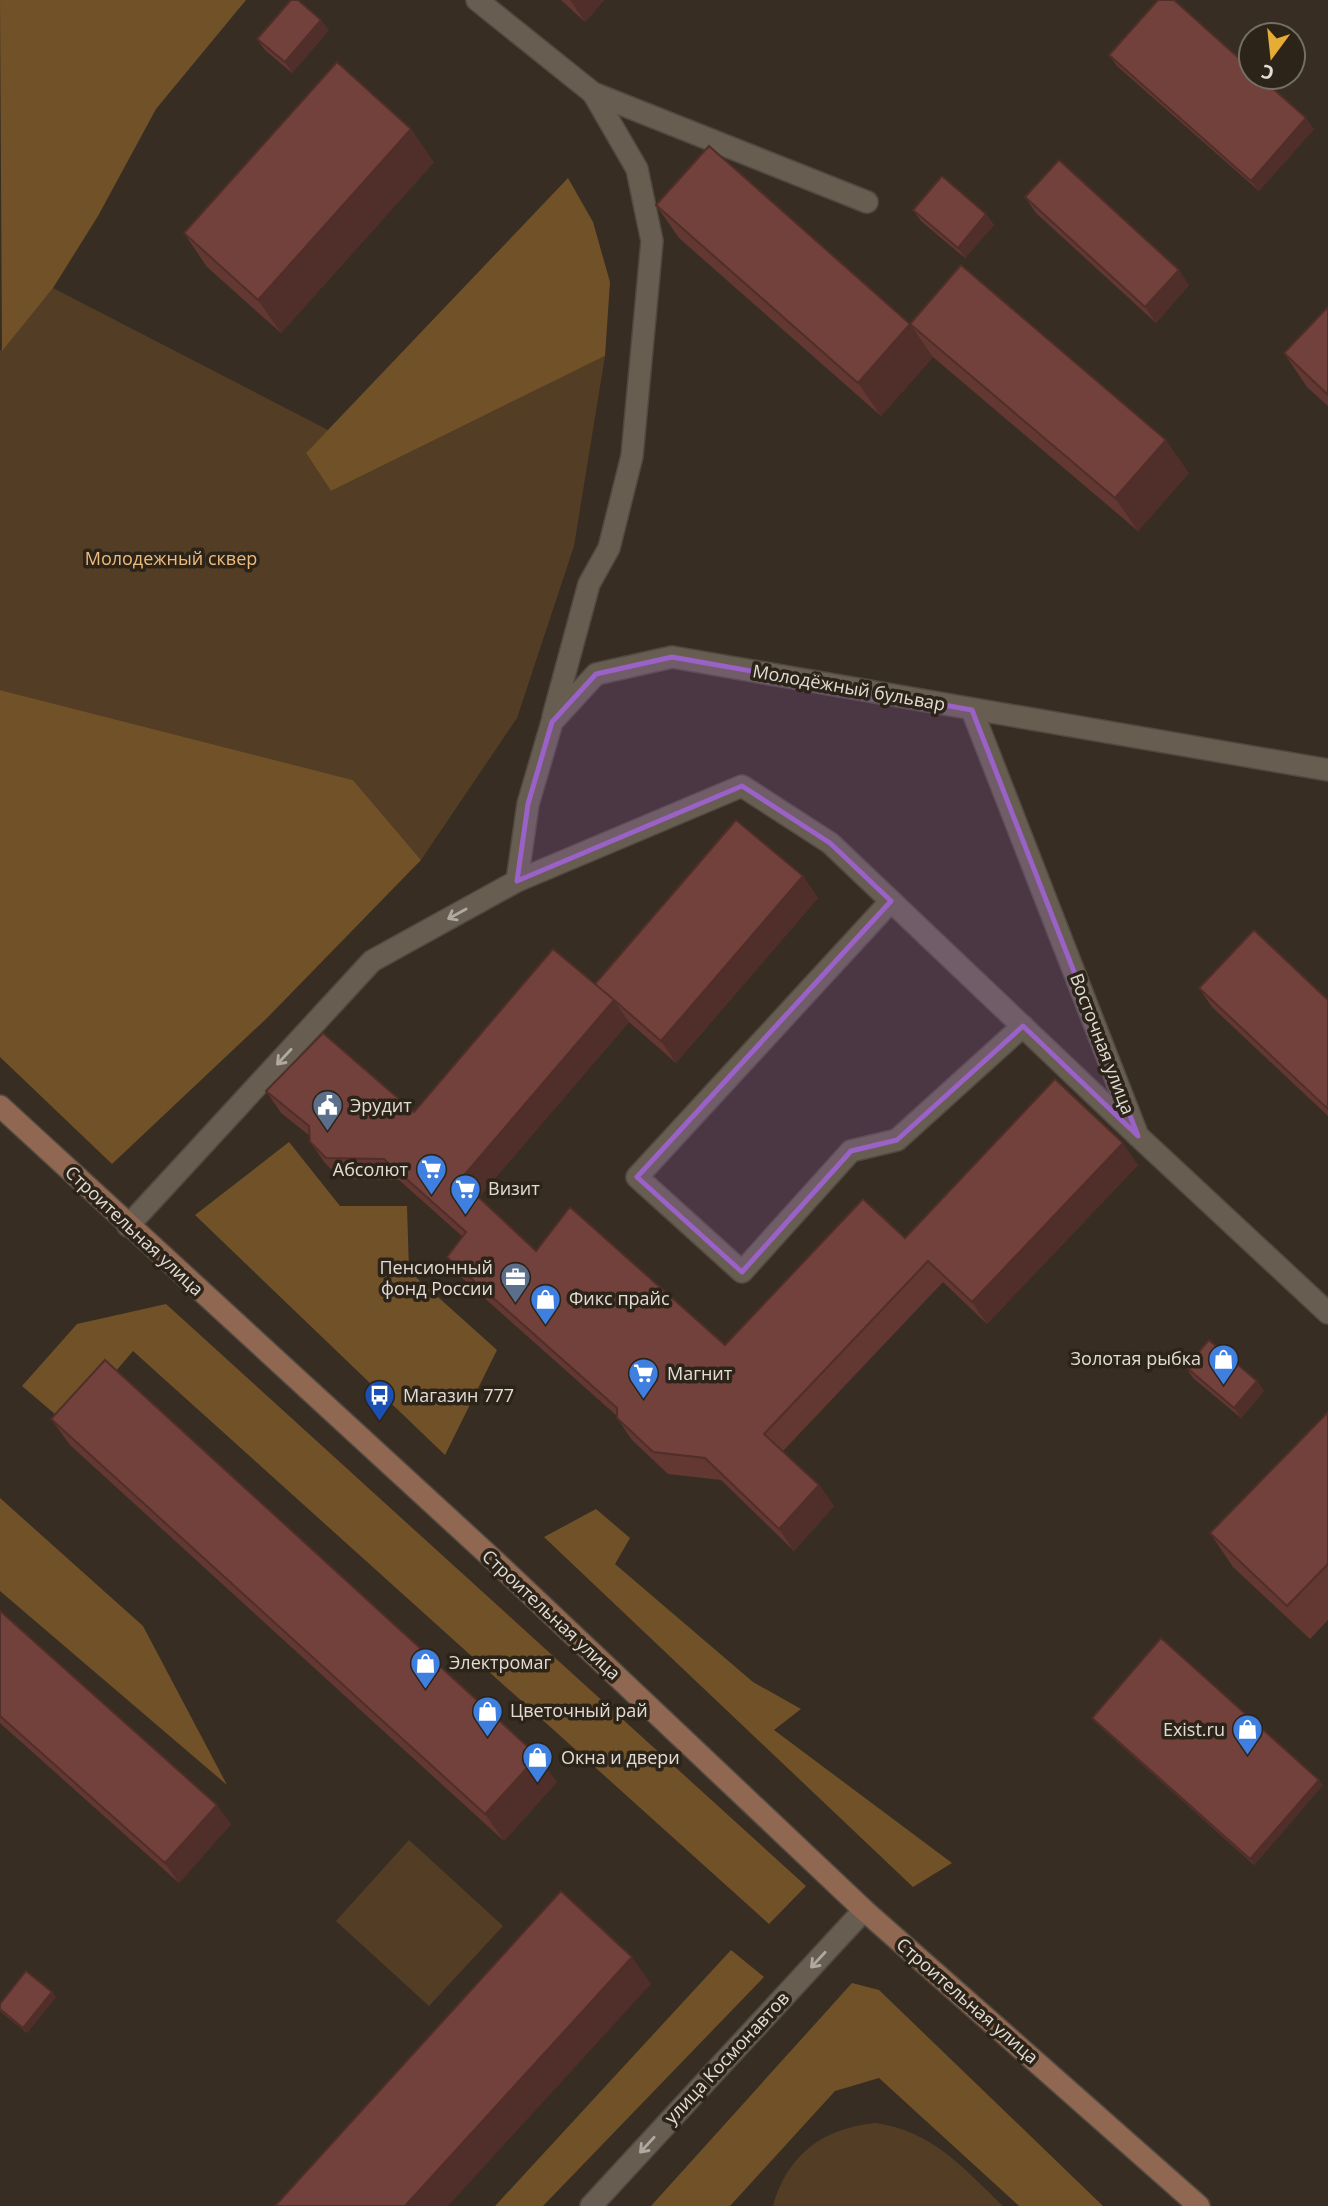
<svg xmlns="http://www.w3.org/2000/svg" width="1328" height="2206" viewBox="0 0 1328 2206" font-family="'Open Sans',sans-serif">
<rect width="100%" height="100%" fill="#372d23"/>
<g fill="#533e25">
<path d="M53,288L328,430L306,453L331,491L605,356L574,546L517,718L421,860L353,780L0,690V351Z"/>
<path d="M409,1840L503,1926L429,2006L336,1921Z"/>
<path d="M875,2123C933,2131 963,2168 1003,2206H773C787,2155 823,2128 875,2123Z"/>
</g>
<g fill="#715128">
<path d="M0,0H246L156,109L98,216L53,288L2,351Z"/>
<path d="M568,178L593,222L610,282L605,356L331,491L306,453Z"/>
<path d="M0,690L353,780L421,860L267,1018L112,1164L0,1057Z"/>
<path d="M289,1142L340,1206H407L409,1271L497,1350L445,1455L195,1215Z"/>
<path d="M166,1304L806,1886L769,1924L133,1351L69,1426L22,1386L77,1324Z"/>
<path d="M0,1498L143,1626L227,1785L0,1591Z"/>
<path d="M596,1509L630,1538L615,1564L753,1682L801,1709L774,1730L952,1863L913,1887L544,1537Z"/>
<path d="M731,1950L764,1977L543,2206H495Z"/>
<path d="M852,1983L879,1990L1103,2206H1019L879,2078L835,2091L730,2206H651Z"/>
</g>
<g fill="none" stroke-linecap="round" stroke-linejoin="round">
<defs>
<g id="street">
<path d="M477,0L593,93L867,202"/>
<path d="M972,710L1138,1136L1328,1313"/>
<path d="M553,717L589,584L609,548L632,456L652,241L637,169L593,93"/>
<path d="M517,881L528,804L552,722L596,674L672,657L1328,770"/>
<path d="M891,901L637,1177L742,1272L851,1151L897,1140L1023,1026"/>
<path d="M128,1226L372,961L517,881L742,786L830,843L1138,1136"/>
<path d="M591,2206L864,1910"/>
</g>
<path id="secondary" d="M0,1106L494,1560L864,1910L1199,2206"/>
</defs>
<use href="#street" stroke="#514940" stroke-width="24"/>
<use href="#secondary" stroke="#514940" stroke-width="24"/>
<use href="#street" stroke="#675d51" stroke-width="21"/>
<use href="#secondary" stroke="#906750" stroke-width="21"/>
</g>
<g fill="#633833">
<path d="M561,0H604L585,22Z"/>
<path d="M329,30L292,73L265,50L257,39Z"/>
<path d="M1109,55L1314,129L1259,191L1117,66Z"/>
<path d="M434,162L281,333L207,267L184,233Z"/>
<path d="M1025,197L1189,285L1156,323L1036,213Z"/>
<path d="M656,205L910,324L1189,473L1138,531L933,357L881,416L679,238Z"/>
<path d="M913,210L986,214L994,225L965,258L921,221Z"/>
<path d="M1328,307V406L1307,387L1284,353Z"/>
<path d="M803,876L818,898L676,1063L629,1022L478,1198L536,1251L725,1345L905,1238L1138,1165L987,1324L943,1282L783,1451L819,1485L834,1506L794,1551L721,1480L668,1474L632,1440L617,1418V1416L462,1278L447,1257L463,1237L399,1180L341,1179L325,1163L310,1142V1136L281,1113L266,1091L414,1112L596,985Z"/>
<path d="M1199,988L1328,1000V1116L1212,1007Z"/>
<path d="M1186,1367L1257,1381L1264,1391L1241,1418L1193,1378Z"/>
<path d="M1328,1412V1620L1310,1639L1233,1567L1210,1533Z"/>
<path d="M51,1419L557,1782L504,1841L70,1445Z"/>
<path d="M0,1611L231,1824L179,1883L0,1723Z"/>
<path d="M1092,1718L1323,1785L1254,1865L1096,1723Z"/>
<path d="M56,1997L27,2033L0,2011V2004Z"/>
</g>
<g fill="#502e29">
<path d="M570,0H604L585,22Z"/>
<path d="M321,20L329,30L292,73L285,62Z"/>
<path d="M1306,118L1314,129L1259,191L1251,181Z"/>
<path d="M411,129L434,162L281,333L258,300Z"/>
<path d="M986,214L994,225L965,258L958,248Z"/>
<path d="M1179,270L1189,285L1156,323L1145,307Z"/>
<path d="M910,324L933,357L881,416L858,383Z"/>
<path d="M1166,440L1189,473L1138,531L1115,498Z"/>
<path d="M803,876L818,898L676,1063L661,1041Z"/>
<path d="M614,1000L629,1022L475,1202L460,1180Z"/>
<path d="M1123,1143L1138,1165L987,1324L972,1302Z"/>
<path d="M1257,1381L1264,1391L1241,1418L1234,1408Z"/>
<path d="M819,1485L834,1506L794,1551L779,1529Z"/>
<path d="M538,1756L557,1782L504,1841L485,1814Z"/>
<path d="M1319,1780L1323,1785L1254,1865L1250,1859Z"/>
<path d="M217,1805L231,1824L179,1883L165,1863Z"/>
<path d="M632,1957L651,1984L448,2206H405Z"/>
<path d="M52,1992L56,1997L27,2033L23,2028Z"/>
</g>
<g fill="#73413b" stroke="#502e29" stroke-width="2">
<path d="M291,0H298L321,20L285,62L257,39Z"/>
<path d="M1158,0H1174L1251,69V77H1260L1306,118L1251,181L1109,55Z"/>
<path d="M337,62L411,129L258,300L184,233Z"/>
<path d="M709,146L910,324L858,383L656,205Z"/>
<path d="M1059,160L1179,270L1145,307L1025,197Z"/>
<path d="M942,176L986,214L958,248L913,210Z"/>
<path d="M961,265L1166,440L1115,498L910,324Z"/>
<path d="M1328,307V395L1284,353Z"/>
<path d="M736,820L803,876L661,1041L614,1000L460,1180L536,1251L570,1207L725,1345L863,1199L905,1238L1055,1079L1123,1143L972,1302L928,1261L764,1434L819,1485L779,1529L705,1458L653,1452L617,1418V1408L447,1257L466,1232L384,1159L326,1158L310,1142L309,1126L266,1091L323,1033L414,1112L553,949L613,999L595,984Z"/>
<path d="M1254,930L1328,1000V1109L1199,988Z"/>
<path d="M1209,1340L1257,1381L1234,1408L1186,1367Z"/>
<path d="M105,1360L538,1756L485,1814L51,1419Z"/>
<path d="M1328,1412V1564L1287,1606L1210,1533Z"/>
<path d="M0,1611L217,1805L165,1863L0,1716Z"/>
<path d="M1161,1638L1319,1780L1250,1859L1092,1718Z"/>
<path d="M561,1891L632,1957L405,2206H275Z"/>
<path d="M26,1971L52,1992L23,2028L0,2009V2004Z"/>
</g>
<defs><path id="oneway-shaft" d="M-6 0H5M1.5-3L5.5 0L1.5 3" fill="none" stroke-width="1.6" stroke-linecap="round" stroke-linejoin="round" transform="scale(1.75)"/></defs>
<g stroke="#b1a9a0">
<use href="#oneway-shaft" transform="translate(457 914) rotate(151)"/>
<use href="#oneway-shaft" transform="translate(284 1057) rotate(133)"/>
<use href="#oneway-shaft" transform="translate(818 1960) rotate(133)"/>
<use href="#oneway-shaft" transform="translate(647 2145) rotate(133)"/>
</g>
<path fill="#9a61c6" fill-opacity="0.2" stroke="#9a61c6" stroke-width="5" stroke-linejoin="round" d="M672,657L972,710L1138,1136L1023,1026L897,1140L851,1151L742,1272L637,1177L891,901L830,843L742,786L517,881L528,804L552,722L596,674Z"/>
<defs>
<symbol id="civic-pin" viewBox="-11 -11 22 30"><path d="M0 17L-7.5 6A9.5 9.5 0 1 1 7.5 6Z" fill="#5c6f8a" stroke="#2c2419"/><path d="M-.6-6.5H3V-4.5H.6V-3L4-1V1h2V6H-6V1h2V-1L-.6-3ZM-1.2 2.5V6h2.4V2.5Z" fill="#fff"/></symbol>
<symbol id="supermarket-pin" viewBox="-11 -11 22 30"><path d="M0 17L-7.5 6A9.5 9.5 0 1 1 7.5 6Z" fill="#3f7fe0" stroke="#2c2419"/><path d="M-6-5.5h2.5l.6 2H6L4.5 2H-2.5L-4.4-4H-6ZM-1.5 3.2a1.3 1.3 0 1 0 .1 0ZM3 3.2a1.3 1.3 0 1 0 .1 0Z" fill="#fff"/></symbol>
<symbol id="office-pin" viewBox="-11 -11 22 30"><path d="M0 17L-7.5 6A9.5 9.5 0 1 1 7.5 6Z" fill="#5c6f8a" stroke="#2c2419"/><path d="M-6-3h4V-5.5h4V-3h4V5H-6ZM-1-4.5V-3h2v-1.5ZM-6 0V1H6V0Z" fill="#fff"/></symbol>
<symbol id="shop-pin" viewBox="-11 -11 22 30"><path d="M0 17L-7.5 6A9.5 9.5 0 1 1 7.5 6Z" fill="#3f7fe0" stroke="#2c2419"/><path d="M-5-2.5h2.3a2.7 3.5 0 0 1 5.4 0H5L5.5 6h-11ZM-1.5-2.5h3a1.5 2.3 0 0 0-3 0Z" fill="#fff"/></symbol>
<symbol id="bus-pin" viewBox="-11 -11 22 30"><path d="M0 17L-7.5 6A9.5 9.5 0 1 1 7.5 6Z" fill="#1a4fb4" stroke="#2c2419"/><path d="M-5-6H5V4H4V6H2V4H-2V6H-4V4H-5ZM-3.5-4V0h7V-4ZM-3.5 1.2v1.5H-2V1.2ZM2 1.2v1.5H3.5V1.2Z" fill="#fff"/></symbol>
</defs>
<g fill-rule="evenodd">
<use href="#civic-pin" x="310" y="1088" width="35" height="47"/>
<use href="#supermarket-pin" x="414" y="1152" width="35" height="47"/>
<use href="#supermarket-pin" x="448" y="1172" width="35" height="47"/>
<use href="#office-pin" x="498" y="1260" width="35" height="47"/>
<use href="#shop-pin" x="528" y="1282" width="35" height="47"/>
<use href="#shop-pin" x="1206" y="1342" width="35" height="47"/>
<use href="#supermarket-pin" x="626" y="1356" width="35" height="47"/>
<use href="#bus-pin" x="362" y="1378" width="35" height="47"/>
<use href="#shop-pin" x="408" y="1646" width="35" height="47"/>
<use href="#shop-pin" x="470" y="1694" width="35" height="47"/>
<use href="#shop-pin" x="1230" y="1712" width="35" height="47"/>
<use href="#shop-pin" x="520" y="1740" width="35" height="47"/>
</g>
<g text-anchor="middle" stroke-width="7" stroke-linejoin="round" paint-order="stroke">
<g font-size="18" fill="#efba7a" stroke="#2c2419">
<text x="171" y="565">Молодежный сквер</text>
</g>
<g font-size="18" fill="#e2dcd5" stroke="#2c2419">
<text transform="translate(849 688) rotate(10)" y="6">Молодёжный бульвар</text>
<text transform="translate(1102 1044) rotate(69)" y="6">Восточная улица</text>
<text transform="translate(134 1231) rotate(43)" y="6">Строительная улица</text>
<text transform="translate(551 1615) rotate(43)" y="6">Строительная улица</text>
<text transform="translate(967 2001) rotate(41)" y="6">Строительная улица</text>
<text transform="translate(727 2058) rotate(-47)" y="6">улица Космонавтов</text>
</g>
<g font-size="18" fill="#e2dcd5" stroke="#2c2419" text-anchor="start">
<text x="350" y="1112">Эрудит</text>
<text x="408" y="1176" text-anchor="end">Абсолют</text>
<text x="488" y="1195">Визит</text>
<text x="493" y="1274" text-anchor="end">Пенсионный<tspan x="493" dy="21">фонд России</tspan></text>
<text x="569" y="1305">Фикс прайс</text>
<text x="1201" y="1365" text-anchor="end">Золотая рыбка</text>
<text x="667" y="1380">Магнит</text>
<text x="403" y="1402">Магазин 777</text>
<text x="449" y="1669">Электромаг</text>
<text x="510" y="1717">Цветочный рай</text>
<text x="1225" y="1736" text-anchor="end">Exist.ru</text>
<text x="561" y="1764">Окна и двери</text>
</g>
</g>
<g transform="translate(1272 56) rotate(195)"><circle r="33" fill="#2c2419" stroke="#756e64" stroke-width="2"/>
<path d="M0-5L12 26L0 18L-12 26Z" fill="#e5ad35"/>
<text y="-10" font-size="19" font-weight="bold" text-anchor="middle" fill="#e2dcd5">С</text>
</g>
</svg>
